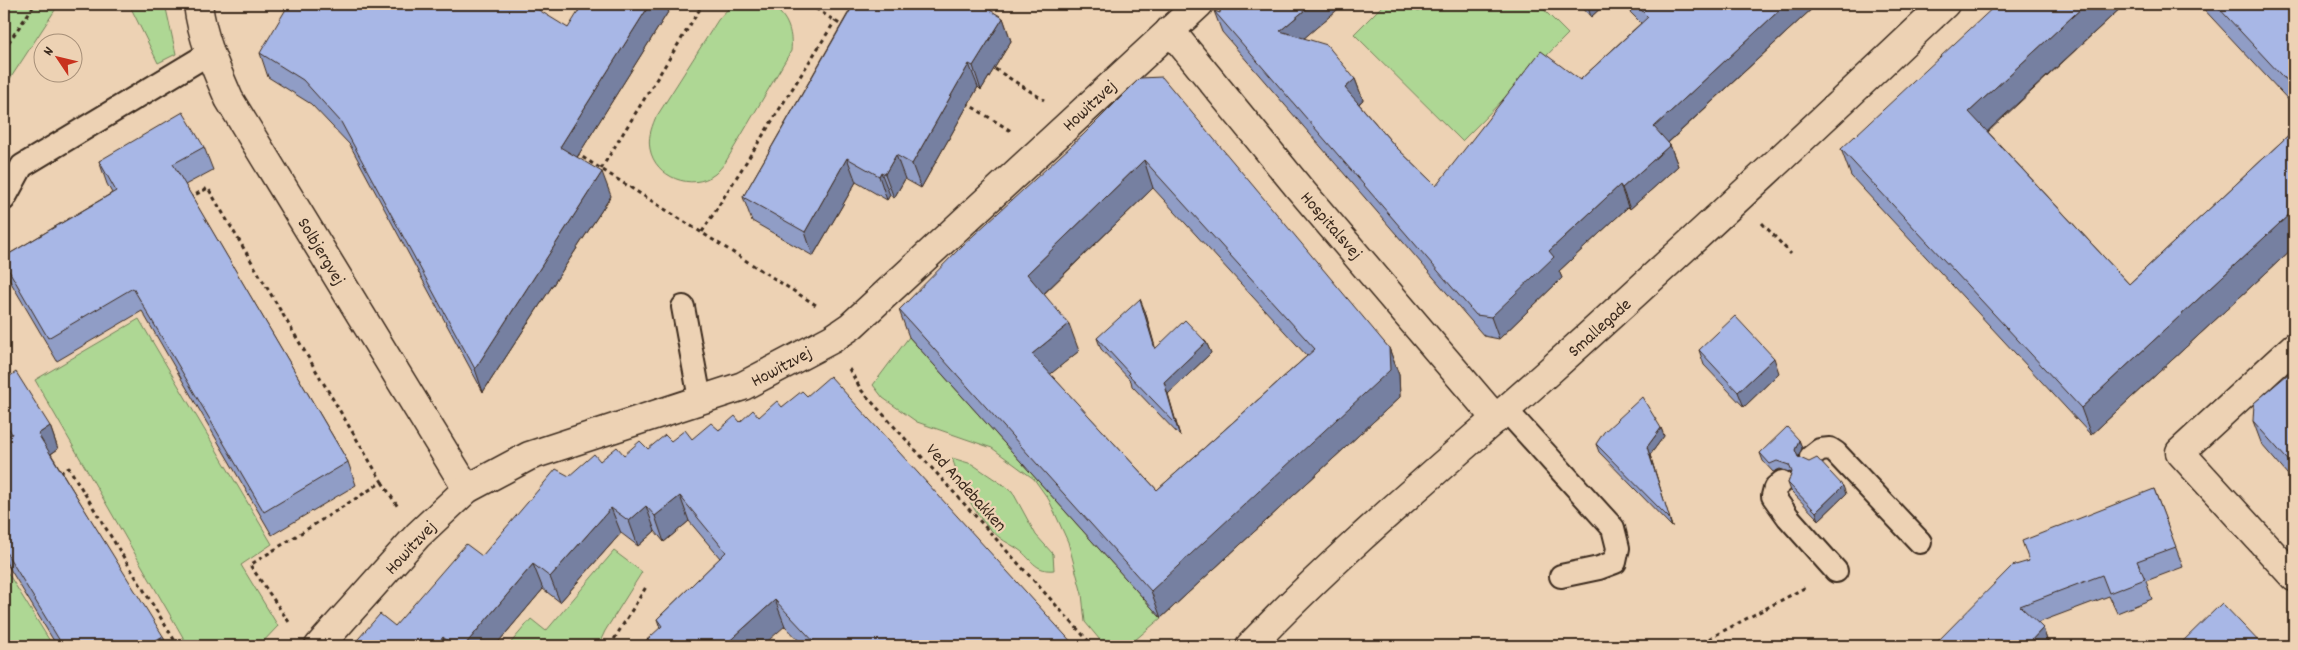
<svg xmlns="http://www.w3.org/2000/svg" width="2298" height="650" viewBox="0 0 2298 650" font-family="Dekko,sans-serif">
<rect width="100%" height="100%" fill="#edd2b4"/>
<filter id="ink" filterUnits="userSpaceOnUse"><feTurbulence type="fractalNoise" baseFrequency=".02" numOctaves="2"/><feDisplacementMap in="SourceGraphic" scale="10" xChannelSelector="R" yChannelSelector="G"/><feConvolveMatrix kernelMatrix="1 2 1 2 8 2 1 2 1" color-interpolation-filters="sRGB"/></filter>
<g filter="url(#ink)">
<g fill="#aed794" stroke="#748059">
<path d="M4,4H59L4,88Z"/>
<path d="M129,4H165L176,54L158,63Z"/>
<path d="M740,4C748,4 760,2 768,5C787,13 793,32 791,51L725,163C722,166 719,171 715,174C692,192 655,177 650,149C648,138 651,129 655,119L718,20L728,9Z"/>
<path d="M1384,4H1410L1418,12L1426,4H1538L1568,34L1462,141L1354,34Z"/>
<path d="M139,319L272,544L241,565L278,626L259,646H188L35,380Z"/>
<path d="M909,337L1161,618L1128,646H1105L1085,622L1082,594L1068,542L1049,500L1034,479L992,448L917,422L883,398L873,385Z"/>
<path d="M952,458L972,464L1012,491L1036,535L1053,554L1054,570C1037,572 1032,561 1022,552C1015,546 1006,543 999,537C974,518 962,487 952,458Z"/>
<path d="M614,551L642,572L605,631L598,646H508L531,619L546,631Z"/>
<path d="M6,570L53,646H4V571Z"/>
</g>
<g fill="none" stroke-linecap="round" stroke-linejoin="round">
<defs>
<g id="service">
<path d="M4,199L22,166L208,54"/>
<path d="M683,307L700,399"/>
<path d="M1506,410L1613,528L1618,548L1615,562L1599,568L1561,576"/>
<path d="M1811,457L1820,450L1830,449L1836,453L1920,542"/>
<path d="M1782,482L1775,488L1773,496L1788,517L1836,571"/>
</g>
<g id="minor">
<path d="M198,4C202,38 215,67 229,99L467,489"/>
<path d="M1170,30L1299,188L1496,419"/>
<path d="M2294,347L2180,452L2294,577"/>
<path d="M319,646L418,535L467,489L529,456L743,386L832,339L851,326L1199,4"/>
</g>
<path id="tertiary" d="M1250,646C1342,549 1444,465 1544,376C1680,254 1812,130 1945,4"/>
</defs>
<use href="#service" stroke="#3b2a1e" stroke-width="26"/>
<use href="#minor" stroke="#3b2a1e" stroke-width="31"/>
<use href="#tertiary" stroke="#3b2a1e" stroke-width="31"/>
<g stroke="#3b2a1e" stroke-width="3" stroke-dasharray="4 4" stroke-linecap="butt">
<path d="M809,4L844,27"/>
<path d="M4,49L35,4"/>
<path d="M995,69L1044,100"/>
<path d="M966,103L1011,131"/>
<path d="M576,153L819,307"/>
<path d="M601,169L703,4"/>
<path d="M189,198L208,188L382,482L250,565L291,625"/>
<path d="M1762,223L1791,254"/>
<path d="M702,232L835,21"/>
<path d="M849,369L862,391L1093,646"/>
<path d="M60,473L69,468L178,646"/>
<path d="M382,482L398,507"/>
<path d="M610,646L646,587"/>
<path d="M1695,646L1808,586"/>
</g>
<use href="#service" stroke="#edd2b4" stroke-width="22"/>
<use href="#minor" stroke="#edd2b4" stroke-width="28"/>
<use href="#tertiary" stroke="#edd2b4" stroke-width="28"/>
</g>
<g fill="#909dc6" stroke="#3b2a1e" fill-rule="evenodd">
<path d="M673,4L577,157L611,196L483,392L350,145L311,104L268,77L260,53L568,28Z"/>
<path d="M844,4H980L1003,18L1011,41L981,90L978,87L921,188L905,179L894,198L890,195L887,200L856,182L813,256L752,221L743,197L851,8Z"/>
<path d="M1221,4H1344L1304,38L1355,79L1363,100L1359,104L1395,146L1436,186L1580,80L1641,23L1622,4H1817L1668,143L1670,145L1678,166L1630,209L1628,207L1559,271L1562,278L1499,339L1484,336L1222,32L1214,11L1220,13Z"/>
<path d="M1579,4H1605L1591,17Z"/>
<path d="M2125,4L1988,132L2129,284L2294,130V247L2091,435L1851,176L1841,149Z"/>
<path d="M2199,4H2294V106Z"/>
<path d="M1140,78L1389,348L1399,375L1400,397L1161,618L909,337L899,310L1083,135ZM1153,188L1307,356L1157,490L1050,374L1079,351L1044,294Z"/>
<path d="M204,147L213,170L185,185L348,462L356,485L272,535L142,311L57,361L10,281L4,264V257L112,193L107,184L99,161Z"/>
<path d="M1145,311L1155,348L1206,342L1211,353L1168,394L1180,436L1132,386L1131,381L1101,349L1097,338Z"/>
<path d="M1699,350L1779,373L1744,407L1704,365Z"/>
<path d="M2294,369V482L2262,445L2253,421Z"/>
<path d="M4,380L50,426L58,449L51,454L167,646H57L7,564L4,566V438L8,436L4,429Z"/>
<path d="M807,396L1075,646H804L785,626L660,628L657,619L720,558L689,521L664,542L655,531L638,546L621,533L560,602L543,589L495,646H352L395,626L482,556L569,476L600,461L648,449L671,441L692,439L740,422L759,417Z"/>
<path d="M1661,428L1664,436L1650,455L1672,527L1599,452L1596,444Z"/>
<path d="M1799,440L1802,448L1798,457L1846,494L1819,520L1791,491L1788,483L1792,473L1780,469L1773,472L1763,461L1760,453Z"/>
<path d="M2154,489L2183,567L2146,581L2152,599L2117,613L2109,596L2037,623L2043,628L2049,646H1933L2029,561Z"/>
</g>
<g fill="#7680a1" stroke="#3b2a1e">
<path d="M650,4H673L569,170L560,147Z"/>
<path d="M1312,4H1344L1288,52L1280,31Z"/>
<path d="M1587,4H1605L1591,17Z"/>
<path d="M1786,4H1817L1661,149L1654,127Z"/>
<path d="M2086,4H2125L1979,139L1969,112Z"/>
<path d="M1003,18L1011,41L981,90L973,66Z"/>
<path d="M969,64L978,87L921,188L912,164Z"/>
<path d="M1355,79L1363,100L1352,109L1345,88Z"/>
<path d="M1670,145L1678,166L1630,209L1622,188Z"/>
<path d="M896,155L905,179L894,198L885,174Z"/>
<path d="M847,158L856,182L813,256L805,232Z"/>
<path d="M1144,160L1153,188L1036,301L1027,274Z"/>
<path d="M602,172L611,196L483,392L475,369Z"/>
<path d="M881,172L890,195L887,200L879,176Z"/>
<path d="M1620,185L1628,207L1559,271L1562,278L1499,339L1491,317L1549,251Z"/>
<path d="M2294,210V247L2091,435L2081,408Z"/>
<path d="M1140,299L1145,311L1159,361L1155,349Z"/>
<path d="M1069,324L1079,351L1042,381L1032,354Z"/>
<path d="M1206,342L1211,353L1168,394L1180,436L1176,424L1164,382Z"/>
<path d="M1389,348L1399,375L1400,397L1161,618L1151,591Z"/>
<path d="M1774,358L1779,373L1744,407L1738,392Z"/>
<path d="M50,426L58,449L46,457L38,434Z"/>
<path d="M1661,428L1664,436L1650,455L1672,527L1647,447Z"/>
<path d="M1799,440L1802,448L1798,458L1795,450Z"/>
<path d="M1843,486L1846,494L1819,520L1816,512Z"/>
<path d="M680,496L689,521L664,542L655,516Z"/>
<path d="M646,506L655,531L638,546L629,521Z"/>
<path d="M611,508L621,533L560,602L550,577Z"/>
<path d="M4,555L7,564L4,566Z"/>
<path d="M533,564L543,589L495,646H464Z"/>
<path d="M775,600L785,626L762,646H724Z"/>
<path d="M2043,628L2049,646H2026Z"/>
<path d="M163,636L167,646H146Z"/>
<path d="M443,637L446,646H436Z"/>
</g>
<g fill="#a8b7e6" stroke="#3b2a1e" fill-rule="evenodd">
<path d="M289,4H529L568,28L583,4H650L560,147L602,172L475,369L341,122L303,80L260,53Z"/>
<path d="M854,4H980L1003,18L973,66L969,64L912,164L896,155L885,174L881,172L879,176L847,158L805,232L743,197Z"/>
<path d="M1221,4H1312L1280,31L1327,45L1355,79L1345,88L1395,146L1436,186L1541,51L1580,80L1648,17L1635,4H1786L1654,127L1670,145L1622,188L1620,185L1549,251L1554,257L1491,317L1476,315L1214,11L1220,13Z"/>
<path d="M1997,4H2086L1969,112L2129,284L2294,130V210L2081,408L1841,149Z"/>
<path d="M2215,4H2294V89Z"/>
<path d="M1162,77L1389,348L1390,370L1151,591L899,310L963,245L1083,135L1140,78ZM1144,160L1315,349L1157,490L1032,354L1069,324L1027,274Z"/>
<path d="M183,112L204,147L173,164L348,462L264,512L133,288L48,338L4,262V257L116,191L99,161Z"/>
<path d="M1140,299L1155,349L1185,320L1206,342L1164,382L1176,424L1128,374L1129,373L1097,338Z"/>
<path d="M1735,316L1774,358L1738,392L1699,350Z"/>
<path d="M2294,369V467L2253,421L2254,403Z"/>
<path d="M16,372L50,426L38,434L163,636L146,646H63L4,549V438L12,434L4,420V380Z"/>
<path d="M830,376L1075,646H818L775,600L724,646H640L662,626L657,619L726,552L680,496L655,516L646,506L629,521L611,508L550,577L533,564L464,646H454L443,637L436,646H352L380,614L395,626L466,544L482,556L556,469L569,476L594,454L600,461L617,447L624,455L640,441L648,449L665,435L671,441L685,430L692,439L711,423L719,430L735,416L740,422L753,410L759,417L777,401L782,407L802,391L807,396Z"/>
<path d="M1642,397L1661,428L1647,447L1670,519L1596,444L1604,432Z"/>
<path d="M1787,427L1799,440L1795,450L1798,457L1809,462L1817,458L1843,486L1816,512L1788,483L1792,472L1789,465L1777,461L1770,464L1760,453Z"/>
<path d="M2154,489L2176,547L2137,561L2145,579L2109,593L2102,575L2020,606L2043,628L2026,646H1933L2012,566L2029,561L2022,541Z"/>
<path d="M2222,603L2263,646H2178Z"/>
</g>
</g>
<g text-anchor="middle" stroke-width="4.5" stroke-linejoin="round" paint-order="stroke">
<g font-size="18" fill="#3b2a1e" stroke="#edd2b4">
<text transform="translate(1089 105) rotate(-43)" y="6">Howitzvej</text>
<text transform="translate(1332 225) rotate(49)" y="6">Hospitalsvej</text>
<text transform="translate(322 251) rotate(59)" y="6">Solbjergvej</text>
<text transform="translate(1599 327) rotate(-42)" y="6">Smallegade</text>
<text transform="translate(781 366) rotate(-28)" y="6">Howitzvej</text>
<text transform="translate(967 487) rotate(48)" y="6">Ved Andebakken</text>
<text transform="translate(410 547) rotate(-47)" y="6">Howitzvej</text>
</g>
</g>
<rect width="2298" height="650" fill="none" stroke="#edd2b4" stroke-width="20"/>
<rect x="10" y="10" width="2278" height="630" fill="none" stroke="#3b2a1e" stroke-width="2" filter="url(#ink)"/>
<g transform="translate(58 58) rotate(305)"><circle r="24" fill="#edd2b4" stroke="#a68f78"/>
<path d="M0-4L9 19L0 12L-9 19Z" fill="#c8321e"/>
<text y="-8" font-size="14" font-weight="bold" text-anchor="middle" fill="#3b2a1e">N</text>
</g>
</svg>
